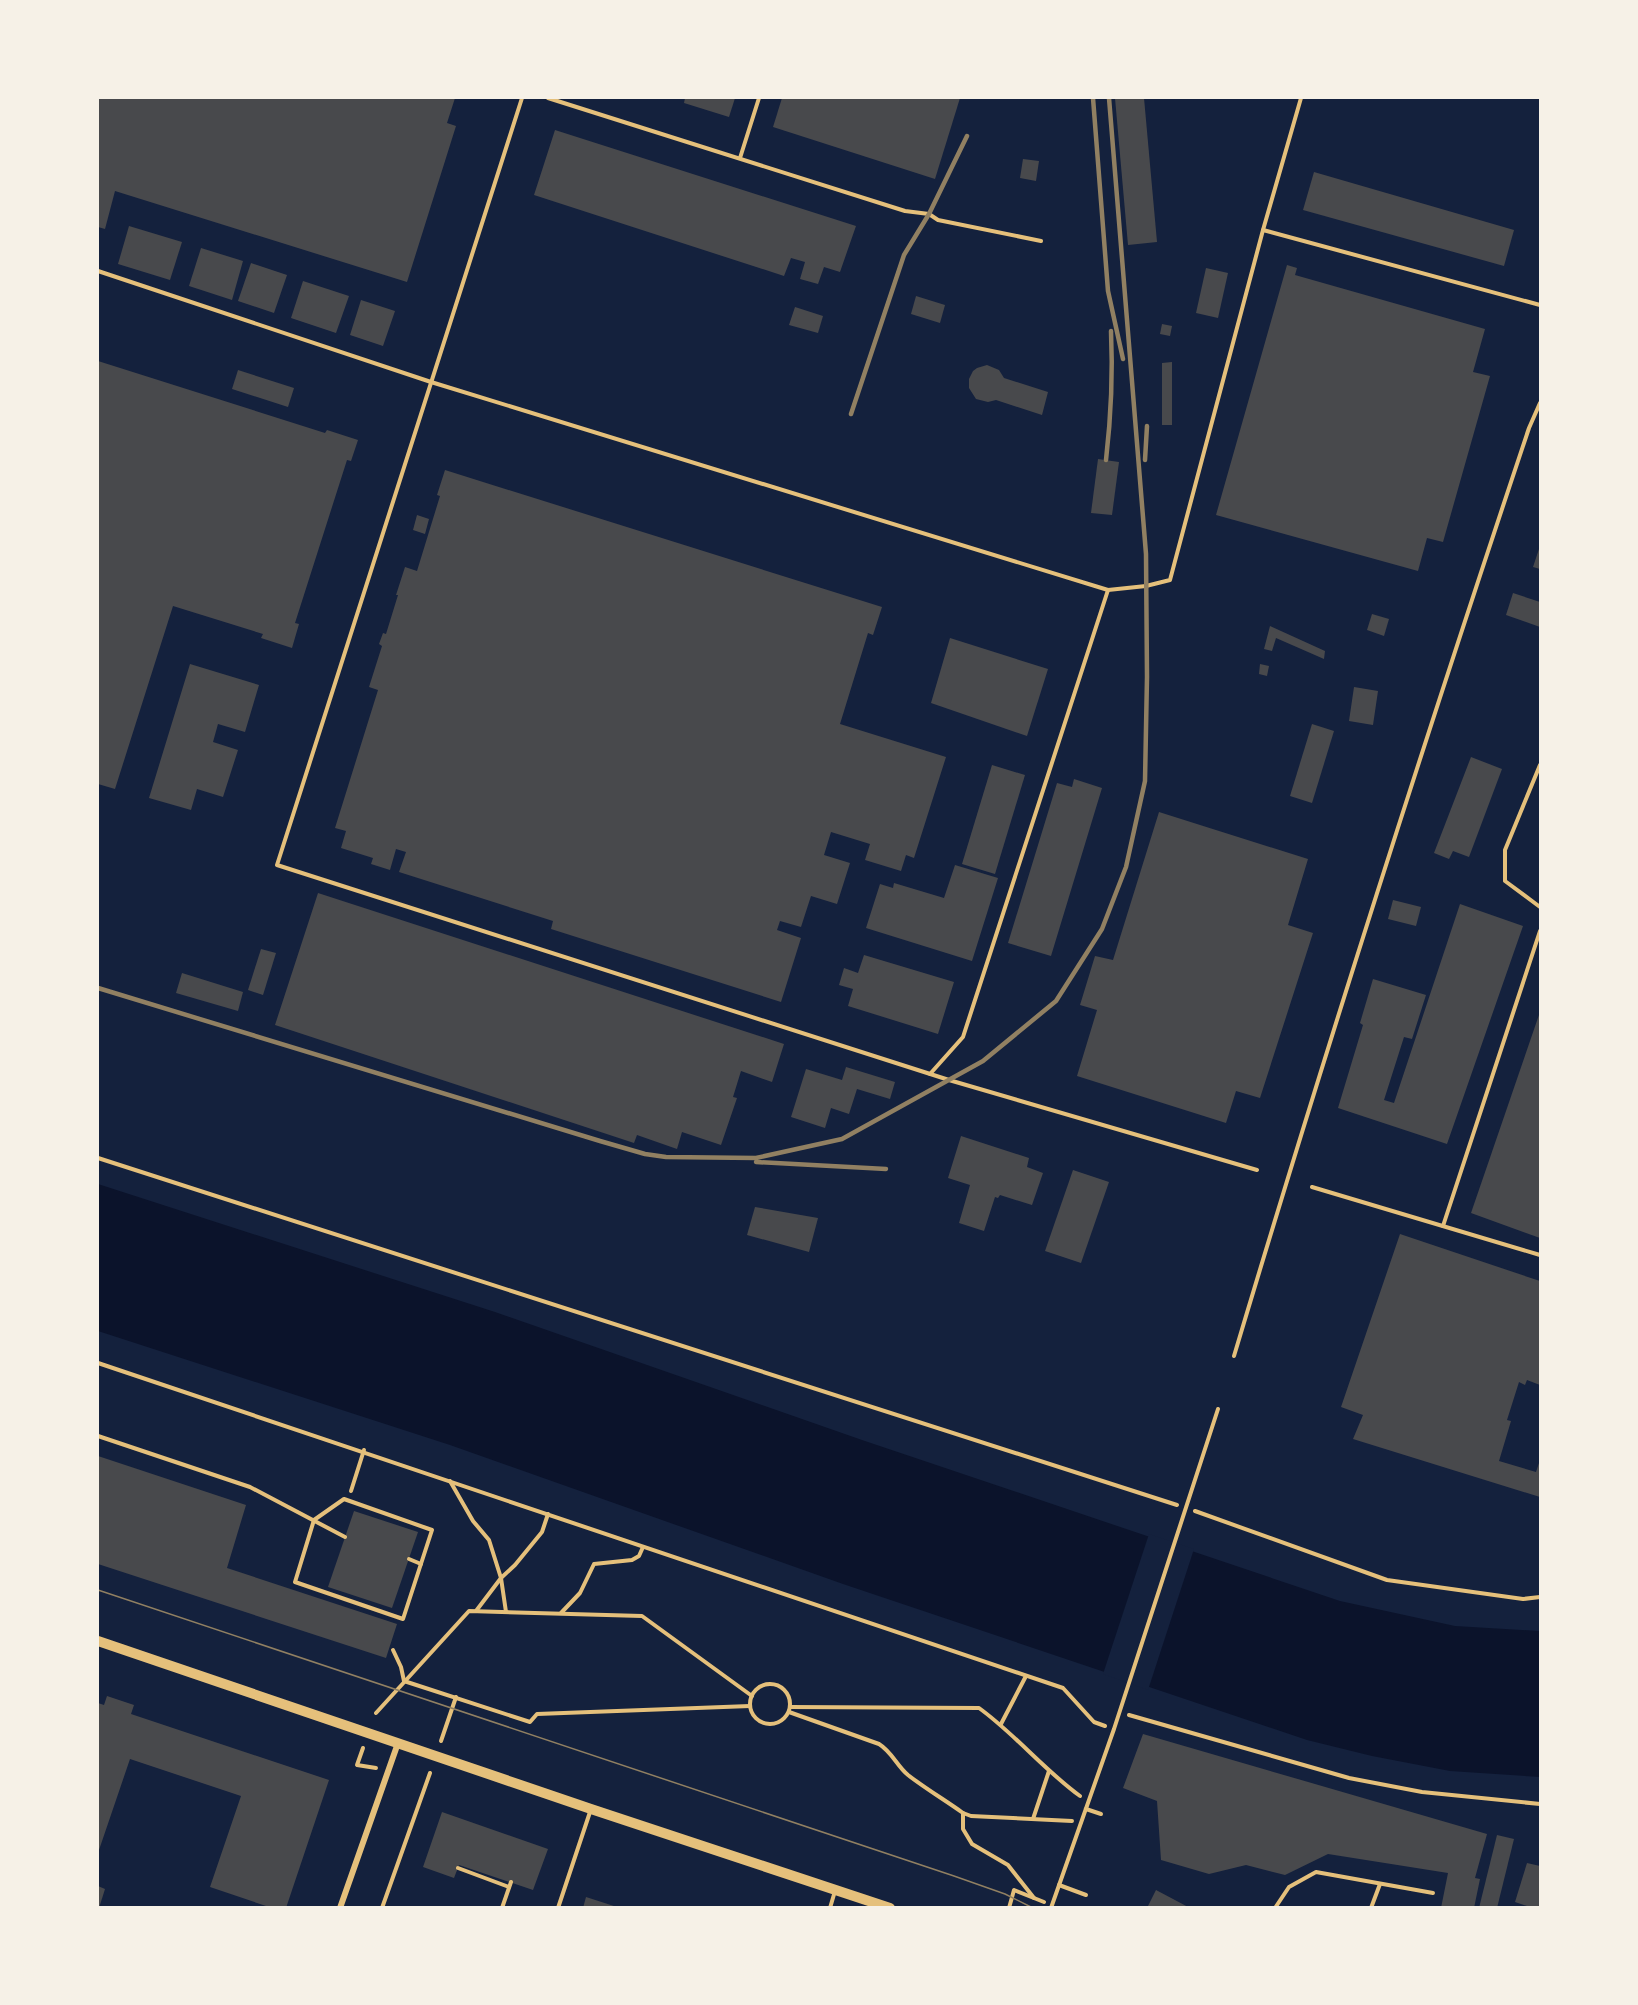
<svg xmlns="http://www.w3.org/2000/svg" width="1638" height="2005" viewBox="0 0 1638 2005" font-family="'PT Sans',sans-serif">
<rect width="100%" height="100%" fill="#14213d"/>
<path fill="#0b132b" d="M98,1184L495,1312L862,1440L1340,1601L1455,1626L1540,1631V1777L1450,1771L1372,1756L1307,1740L843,1584L450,1445L98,1331Z"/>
<path fill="#14213d" d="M1149,1534L1194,1549L1148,1690L1103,1674Z"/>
<g fill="#48494c">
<path d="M98,98H455L447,123L456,126L407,282L115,191L105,229L98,227Z"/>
<path d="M685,98H735L729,117L684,103Z"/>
<path d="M782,98H960L935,179L773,127Z"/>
<path d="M1115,98H1144L1157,242L1128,245Z"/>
<path d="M555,130L856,226L840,272L824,267L818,284L800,279L805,262L791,258L784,276L534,195Z"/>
<path d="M1023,159L1039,161L1036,181L1020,178Z"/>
<path d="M1314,172L1514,230L1504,266L1303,210Z"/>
<path d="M129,226L182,242L170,280L118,264Z"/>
<path d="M201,248L243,261L232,300L189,286Z"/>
<path d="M251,263L287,275L274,313L238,301Z"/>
<path d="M1287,265L1297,268L1295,275L1485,329L1473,372L1490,376L1443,542L1427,538L1418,571L1216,515Z"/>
<path d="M1206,268L1228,273L1218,318L1196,313Z"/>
<path d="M303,281L349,296L336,333L291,318Z"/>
<path d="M916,296L945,305L940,323L911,314Z"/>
<path d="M361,300L395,311L383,346L350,335Z"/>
<path d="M795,307L823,316L818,333L789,325Z"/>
<path d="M1162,324L1172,326L1170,336L1160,334Z"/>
<path d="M98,361L325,433L327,430L358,440L351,461L347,460L295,623L299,624L292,648L261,638L263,634L173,606L115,789L98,784Z"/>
<path d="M1172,362V425H1162V363Z"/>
<path d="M987,365L999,370L1004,378L1048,392L1042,415L996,400L988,402L976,399L969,388V379L973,371L977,368Z"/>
<path d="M238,370L294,388L288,407L232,389Z"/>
<path d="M1098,459L1119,462L1112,515L1091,513Z"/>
<path d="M445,470L882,607L873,635L868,633L840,724L946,757L914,858L906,855L901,871L865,860L870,844L831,832L824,855L850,863L837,904L811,896L801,927L780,921L777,930L801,938L781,1002L551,929L553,921L399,872L406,852L396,849L390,870L371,864L373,858L341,848L346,831L335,828L378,690L369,687L382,646L379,644L383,633L386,634L398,595H396L405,567L417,571L440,496L437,495Z"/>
<path d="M417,515L429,519L425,534L413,530Z"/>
<path d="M1540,546V569L1533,567Z"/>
<path d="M1513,593L1540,602V627L1506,615Z"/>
<path d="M1372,614L1389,619L1384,636L1367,630Z"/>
<path d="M1270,626L1325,651L1324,659L1276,638L1272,651L1264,649Z"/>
<path d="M950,638L1048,669L1027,736L931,703Z"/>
<path d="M190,664L259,685L245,732L218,724L213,742L238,750L223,797L197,789L191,810L149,798Z"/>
<path d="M1260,664L1269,666L1267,676L1259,674Z"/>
<path d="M1354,687L1378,691L1373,725L1349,721Z"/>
<path d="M1312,724L1334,731L1312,803L1290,796Z"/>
<path d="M1471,757L1502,769L1469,857L1453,851L1449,859L1434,853Z"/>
<path d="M992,765L1025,775L995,874L962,864Z"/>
<path d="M1074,779L1102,788L1051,956L1008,943L1057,783L1072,787Z"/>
<path d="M1159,812L1308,859L1288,925L1313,933L1260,1098L1236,1091L1226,1123L1077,1076L1097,1010L1080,1005L1095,956L1113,960Z"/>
<path d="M955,865L998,878L972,961L866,928L880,884L893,888L894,883L944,898Z"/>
<path d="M318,893L784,1044L772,1082L741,1071L733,1097L737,1098L721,1145L682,1132L677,1149L637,1135L634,1143L275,1025Z"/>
<path d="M1393,900L1421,907L1416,926L1388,919Z"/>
<path d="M1460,904L1523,926L1447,1144L1338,1108L1363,1025L1360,1023L1373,979L1426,995L1412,1039L1404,1037L1384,1100L1394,1103Z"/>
<path d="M261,949L276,953L263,995L248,990Z"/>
<path d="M864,955L954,982L938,1034L848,1006L853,989L839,985L844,968L858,973Z"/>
<path d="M182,973L243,992L238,1011L176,993Z"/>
<path d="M1540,1012V1238L1471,1213Z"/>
<path d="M846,1067L895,1082L890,1099L857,1089L849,1114L831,1108L825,1128L791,1117L806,1069L842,1080Z"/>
<path d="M961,1136L1029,1158L1027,1167L1043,1173L1032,1205L1000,1195L998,1198L995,1197L984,1231L959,1223L970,1185L948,1178Z"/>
<path d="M1073,1170L1109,1182L1081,1263L1045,1251Z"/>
<path d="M755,1207L818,1218L809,1252L747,1235Z"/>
<path d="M1400,1234L1540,1281V1385L1527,1380L1525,1385L1519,1382L1507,1420L1511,1421L1499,1461L1536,1472L1540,1460V1497L1353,1439L1363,1415L1341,1407Z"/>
<path d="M98,1456L246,1505L227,1568L397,1624L386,1658L98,1564Z"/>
<path d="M354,1511L418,1532L392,1608L328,1587Z"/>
<path d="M107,1696L134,1705L131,1714L329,1780L286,1908H272L210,1887L241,1796L130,1759L99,1850L98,1849V1703L104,1705Z"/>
<path d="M1143,1734L1487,1834L1475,1878L1480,1879L1474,1908H1441L1448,1873L1328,1854L1285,1875L1246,1865L1209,1874L1161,1860L1157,1801L1123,1788Z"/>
<path d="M442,1812L548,1849L533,1890L459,1865L454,1878L423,1867Z"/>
<path d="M1497,1835L1514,1839L1497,1908H1479Z"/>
<path d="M1527,1863L1540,1866V1908H1533L1515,1902Z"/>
<path d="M98,1886L105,1889L99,1908H98Z"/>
<path d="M1156,1890L1190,1908H1147Z"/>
<path d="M586,1897L617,1907V1908H583Z"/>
</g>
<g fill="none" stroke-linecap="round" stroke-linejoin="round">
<g stroke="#e5c07b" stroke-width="4">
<path d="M98,1158L1177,1505"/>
<path d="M98,1363C420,1469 740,1582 1063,1688L1094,1722L1105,1726"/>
<path d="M450,1481L473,1521L489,1540L501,1578L506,1612"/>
<path d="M351,1491L364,1450"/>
<path d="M1195,1511L1387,1580L1523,1599L1540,1597"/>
<path d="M476,1611L501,1578L515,1565L542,1532L548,1514"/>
<path d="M561,1613L580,1593L594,1564L632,1560L639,1556L643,1547"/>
<path d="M393,1650L401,1667L404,1681"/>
<path d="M404,1681L530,1722L537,1714L750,1706"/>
<circle cx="770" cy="1704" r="20"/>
<path d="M790,1707L979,1708C1015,1734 1044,1770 1080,1796"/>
<path d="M789,1712L879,1744C892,1752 897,1766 908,1775C926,1789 945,1800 963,1813L971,1816L1072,1821"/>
<path d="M376,1713L469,1611L642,1616L752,1696"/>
<path d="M1129,1715L1349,1778L1422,1792L1540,1804"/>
<path d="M1001,1724L1026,1676"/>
<path d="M441,1741L456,1697"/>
<path d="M363,1748L357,1765L376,1768"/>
<path d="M963,1813V1829L972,1844L1008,1865L1034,1898"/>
<path d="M1033,1819L1049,1771"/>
<path d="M458,1868L509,1887"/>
<path d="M382,1908L430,1773"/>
<path d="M502,1908L511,1882"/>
<path d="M1009,1908L1014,1890L1044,1902"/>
</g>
<g stroke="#e5c07b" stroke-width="4">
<path d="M522,98L277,865L949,1080L1257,1170"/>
<path d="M548,98L905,211L929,214L938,220L1041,241"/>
<path d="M740,158L759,98"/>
<path d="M1263,230L1540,305"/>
<path d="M98,271L431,382L1108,590L1146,586L1170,580L1263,230L1301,98"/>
<path d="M1540,765L1505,850V881L1540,907"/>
<path d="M930,1074L963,1037L1108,590"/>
<path d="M1312,1187L1540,1255"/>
<path d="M1443,1226L1540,931"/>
<path d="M1234,1356C1327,1045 1426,736 1529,428L1540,403"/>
<path d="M98,1436L250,1487L345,1537"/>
<path d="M344,1499L432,1530L403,1619L295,1582L314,1520Z"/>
<path d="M409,1559L421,1564"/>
<path d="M1086,1809L1101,1814"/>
<path d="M1059,1885L1086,1895"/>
<path d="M558,1908L591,1809"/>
<path d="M830,1908L835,1891"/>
<path d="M1051,1908L1114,1729L1218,1409"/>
<path d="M1275,1908L1289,1887L1316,1872L1433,1893"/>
<path d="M1371,1908L1380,1884"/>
</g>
<path stroke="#e5c07b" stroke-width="6" d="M340,1908L398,1743"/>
<path stroke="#e5c07b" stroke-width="10" d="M98,1641L591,1809L890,1908"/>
<path stroke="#918062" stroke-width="1.5" d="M98,1590L954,1876L1005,1894L1033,1908"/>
<g stroke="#918062" stroke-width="4.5">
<path d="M1093,98L1108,291L1123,359"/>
<path d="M851,414L904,255L929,214L967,136"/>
<path d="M1106,460C1111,417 1113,375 1111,331"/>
<path d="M1145,460L1147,426"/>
<path d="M98,988L600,1141L645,1154L666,1157L756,1158L842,1139L983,1061L1056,1001L1102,929L1126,867L1145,781L1147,677L1146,554L1109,98"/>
<path d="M756,1162L886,1169"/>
</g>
</g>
<rect width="1638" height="2005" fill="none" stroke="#f6f1e7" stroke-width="198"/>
</svg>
